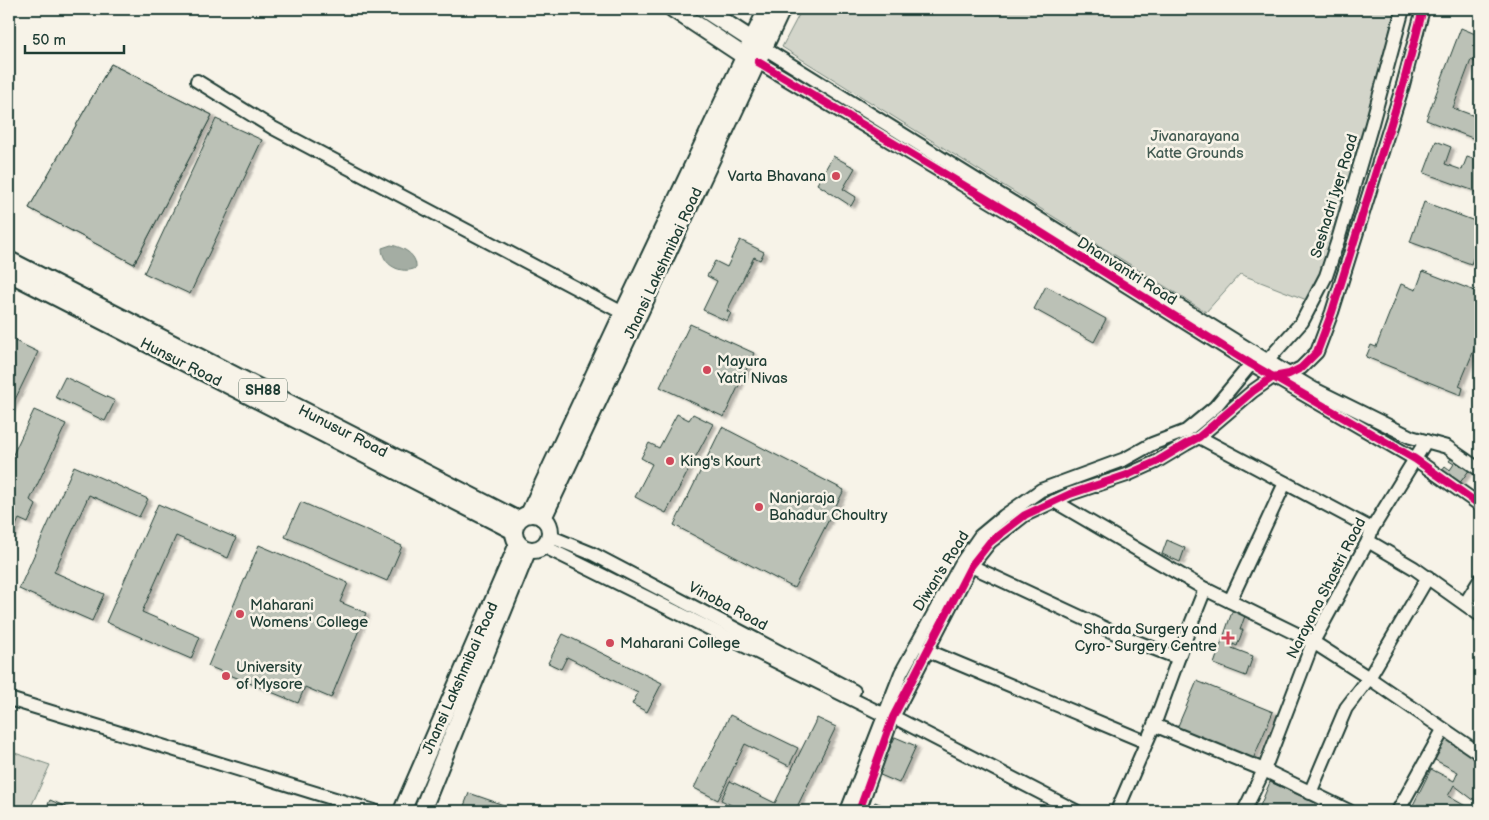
<svg xmlns="http://www.w3.org/2000/svg" width="1489" height="820" viewBox="0 0 1489 820" font-family="'Balsamiq Sans',sans-serif">
<defs>
<filter id="shadow"><feDropShadow dx="4" dy="2.5" stdDeviation="1" flood-color="#0004"/></filter>
</defs>
<rect width="100%" height="100%" fill="#f7f3e8"/>
<filter id="ink" filterUnits="userSpaceOnUse"><feTurbulence type="fractalNoise" baseFrequency=".02" numOctaves="2"/><feDisplacementMap in="SourceGraphic" scale="10" xChannelSelector="R" yChannelSelector="G"/><feConvolveMatrix kernelMatrix="1 2 1 2 8 2 1 2 1" color-interpolation-filters="sRGB"/></filter>
<g filter="url(#ink)">
<g fill="#d3d5ca" stroke="#79897f">
<path d="M802,9H1403L1317,304L1240,274L1206,312L782,47Z"/>
<path d="M9,751L50,765L29,811H9Z"/>
</g>
<path fill="#a4ada3" stroke="#6f8077" d="M391,245C402,247 417,254 416,268C401,275 382,265 382,248Z"/>
<g fill="#bbc1b6" stroke="#1f3d34" filter="url(#shadow)">
<path d="M1461,28L1480,36V64L1471,60L1453,108L1480,118V141L1426,120Z"/>
<path d="M111,64L212,115L134,264L29,208Z"/>
<path d="M111,64L212,115L134,264L29,208Z"/>
<path d="M216,119L262,140L190,294L144,273Z"/>
<path d="M1436,141L1451,147L1445,164L1462,170L1467,157L1480,161V193L1424,173Z"/>
<path d="M833,156L855,168L843,189L856,197L851,206L817,184Z"/>
<path d="M1424,202L1480,223V240L1471,264L1410,242Z"/>
<path d="M740,240L764,252L760,260L754,257L727,311L731,313L727,321L703,310L717,281L707,276L715,261L727,267Z"/>
<path d="M1423,271L1480,293V338H1479L1459,386L1463,388L1461,395L1366,357L1371,345L1376,347L1401,284L1416,290Z"/>
<path d="M1046,286L1106,319L1094,342L1034,309Z"/>
<path d="M690,324L754,353L724,417L660,387Z"/>
<path d="M9,338L38,352L9,412Z"/>
<path d="M65,377L115,401L105,421L55,397Z"/>
<path d="M34,410L66,424L30,500L36,505L28,523L19,519L9,541V463Z"/>
<path d="M677,414L689,420L693,414L713,424L666,513L635,497L652,464L641,458L649,443L659,448Z"/>
<path d="M722,427L844,490L794,588L674,525Z"/>
<path d="M1453,456L1470,469L1459,484L1441,471L1445,466L1450,470L1454,464L1449,461Z"/>
<path d="M74,466L148,499L139,517L89,495L54,572L104,594L92,621L19,589Z"/>
<path d="M301,502L402,546L387,581L285,537Z"/>
<path d="M158,504L236,538L228,558L176,536L142,612L200,637L191,659L106,622Z"/>
<path d="M1167,540L1185,548L1180,562L1162,554Z"/>
<path d="M259,545L348,583L340,602L366,613L331,698L305,687L298,703L208,666Z"/>
<path d="M1233,609L1246,613L1240,630H1243L1237,646L1233,644L1232,648L1253,656L1246,676L1214,664Z"/>
<path d="M563,634L662,683L647,712L632,704L638,693L567,657L561,669L548,663Z"/>
<path d="M1197,681L1273,712L1251,764L1175,733Z"/>
<path d="M730,715L798,748L789,766L745,744L718,800L694,788Z"/>
<path d="M817,718L836,727L795,811H743L721,800L730,781L775,803Z"/>
<path d="M1446,734L1480,757V805L1454,785L1448,796L1474,811H1410L1431,769L1454,781L1458,772L1435,760Z"/>
<path d="M895,737L916,746L899,783L878,774Z"/>
<path d="M1270,782L1334,811H1258Z"/>
<path d="M469,793L521,811H462Z"/>
<path d="M50,800L76,811H45Z"/>
<path d="M875,802L897,811H872Z"/>
</g>
<g fill="none" stroke-linecap="round" stroke-linejoin="round">
<defs>
<g id="minor">
<path d="M764,48L1289,374L1314,389L1411,437L1447,447L1480,470"/>
<path d="M758,62L1013,215L1251,364L1415,459L1480,505"/>
<path d="M197,81L273,128L623,313"/>
<path d="M1199,437L1372,529"/>
<path d="M1054,501L1205,589L1313,642L1369,678L1480,754"/>
<path d="M549,536L593,554L854,691"/>
<path d="M1368,541L1414,568L1480,615"/>
<path d="M543,546L878,712L886,713L1076,811"/>
<path d="M971,566L1117,634L1178,658"/>
<path d="M1230,601L1285,483"/>
<path d="M1465,604L1480,580"/>
<path d="M926,650L1146,742"/>
<path d="M9,699L374,811"/>
<path d="M1154,725L1264,770L1349,811"/>
<path d="M1310,793L1346,708L1369,678L1428,577"/>
<path d="M847,811L901,673L962,562L980,536L1004,516L1041,490L1125,459L1152,444L1186,431L1215,407L1251,364L1267,361L1302,322L1326,276L1338,240L1371,127L1403,9"/>
<path d="M859,811L893,717L971,566L990,542L1025,515L1070,494L1127,475L1156,462L1186,444L1199,437L1253,391L1273,377L1289,374L1301,368L1317,352L1332,312L1403,85L1423,9"/>
<path d="M1117,811L1154,725L1189,629L1205,589"/>
<path d="M1244,811L1264,770L1313,642L1368,541L1372,529L1426,441"/>
<path d="M1398,811L1443,730"/>
</g>
<g id="major">
<path d="M673,9L744,56L752,59"/>
<path d="M704,9L761,46"/>
<path d="M9,260L518,520"/>
<path d="M9,273L510,529"/>
<path d="M529,514L623,313L767,9"/>
<circle cx="532" cy="532" r="18"/>
<path d="M543,518L782,9"/>
<path d="M402,811L518,544"/>
<path d="M422,811L526,554"/>
</g>
</defs>
<use href="#minor" stroke="#1f3d34" stroke-width="16"/>
<use href="#major" stroke="#1f3d34" stroke-width="20"/>
<use href="#minor" stroke="#f7f3e8" stroke-width="12"/>
<use href="#major" stroke="#f7f3e8" stroke-width="16"/>
<defs>
<g id="cycleway">
<path d="M758,62L1013,215L1251,364L1415,459L1480,505"/>
<path d="M859,811L893,717L971,566L990,542L1025,515L1070,494L1127,475L1156,462L1186,444L1199,437L1253,391L1273,377L1289,374L1301,368L1317,352L1332,312L1403,85L1423,9"/>
</g>
</defs>
<use href="#cycleway" stroke="#f7f3e8" stroke-width="11"/>
<use href="#cycleway" stroke="#d6006c" stroke-width="8"/>
</g>
</g>
<g fill="#d1495b" stroke="#f7f3e8" stroke-width="2">
<circle cx="836" cy="176" r="5"/>
<circle cx="707" cy="370" r="5"/>
<circle cx="670" cy="461" r="5"/>
<circle cx="759" cy="507" r="5"/>
<circle cx="240" cy="614" r="5"/>
<path d="M1225.5 630.5h5v5h5v5h-5v5h-5v-5h-5v-5h5z"/>
<circle cx="610" cy="643" r="5"/>
<circle cx="226" cy="676" r="5"/>
</g>
<g text-anchor="middle" stroke-width="5" stroke-linejoin="round" paint-order="stroke">
<rect fill="#f7f3e8" stroke="#60746a" stroke-width="1" x="239" y="378.5" width="48" height="23" rx="4"/>
<g font-size="14" font-weight="bold" fill="#1f3d34">
<text x="263" y="395">SH88</text>
</g>
<g font-size="15" fill="#435b52" stroke="#f7f3e8">
<text x="1195" y="141">Jivanarayana<tspan x="1195" dy="17">Katte Grounds</tspan></text>
</g>
<g font-size="15" fill="#1f3d34" stroke="#f7f3e8" text-anchor="start">
<text x="826" y="181" text-anchor="end">Varta Bhavana</text>
<text x="717" y="366">Mayura<tspan x="717" dy="17">Yatri Nivas</tspan></text>
<text x="680" y="466">King's Kourt</text>
<text x="769" y="503">Nanjaraja<tspan x="769" dy="17">Bahadur Choultry</tspan></text>
<text x="250" y="610">Maharani<tspan x="250" dy="17">Womens' College</tspan></text>
<text x="1217" y="634" text-anchor="end">Sharda Surgery and<tspan x="1217" dy="17">Cyro- Surgery Centre</tspan></text>
<text x="620" y="648">Maharani College</text>
<text x="236" y="672">University<tspan x="236" dy="17">of Mysore</tspan></text>
</g>
<g font-size="15" fill="#1f3d34" stroke="#f7f3e8">
<text transform="translate(1334 196) rotate(-73)" y="5">Seshadri Iyer Road</text>
<text transform="translate(663 263) rotate(-65)" y="5">Jhansi Lakshmibai Road</text>
<text transform="translate(1127 271) rotate(32)" y="5">Dhanvantri Road</text>
<text transform="translate(181 362) rotate(27)" y="5">Hunsur Road</text>
<text transform="translate(343 431) rotate(27)" y="5">Hunusur Road</text>
<text transform="translate(941 571) rotate(-58)" y="5">Diwan's Road</text>
<text transform="translate(1326 588) rotate(-63)" y="5">Narayana Shastri Road</text>
<text transform="translate(728 606) rotate(28)" y="5">Vinoba Road</text>
<text transform="translate(460 678) rotate(-66)" y="5">Jhansi Lakshmibai Road</text>
</g>
</g>
<rect width="1489" height="820" fill="none" stroke="#f7f3e8" stroke-width="30"/>
<rect x="15" y="15" width="1459" height="790" fill="none" stroke="#1f3d34" stroke-width="2" filter="url(#ink)"/>
<path d="M25 45v8h99v-8" fill="none" stroke="#1f3d34" stroke-width="2.5"/>
<text x="32" y="45" font-size="15" fill="#1f3d34" stroke="#f7f3e8" stroke-width="4" paint-order="stroke">50 m</text>
</svg>
